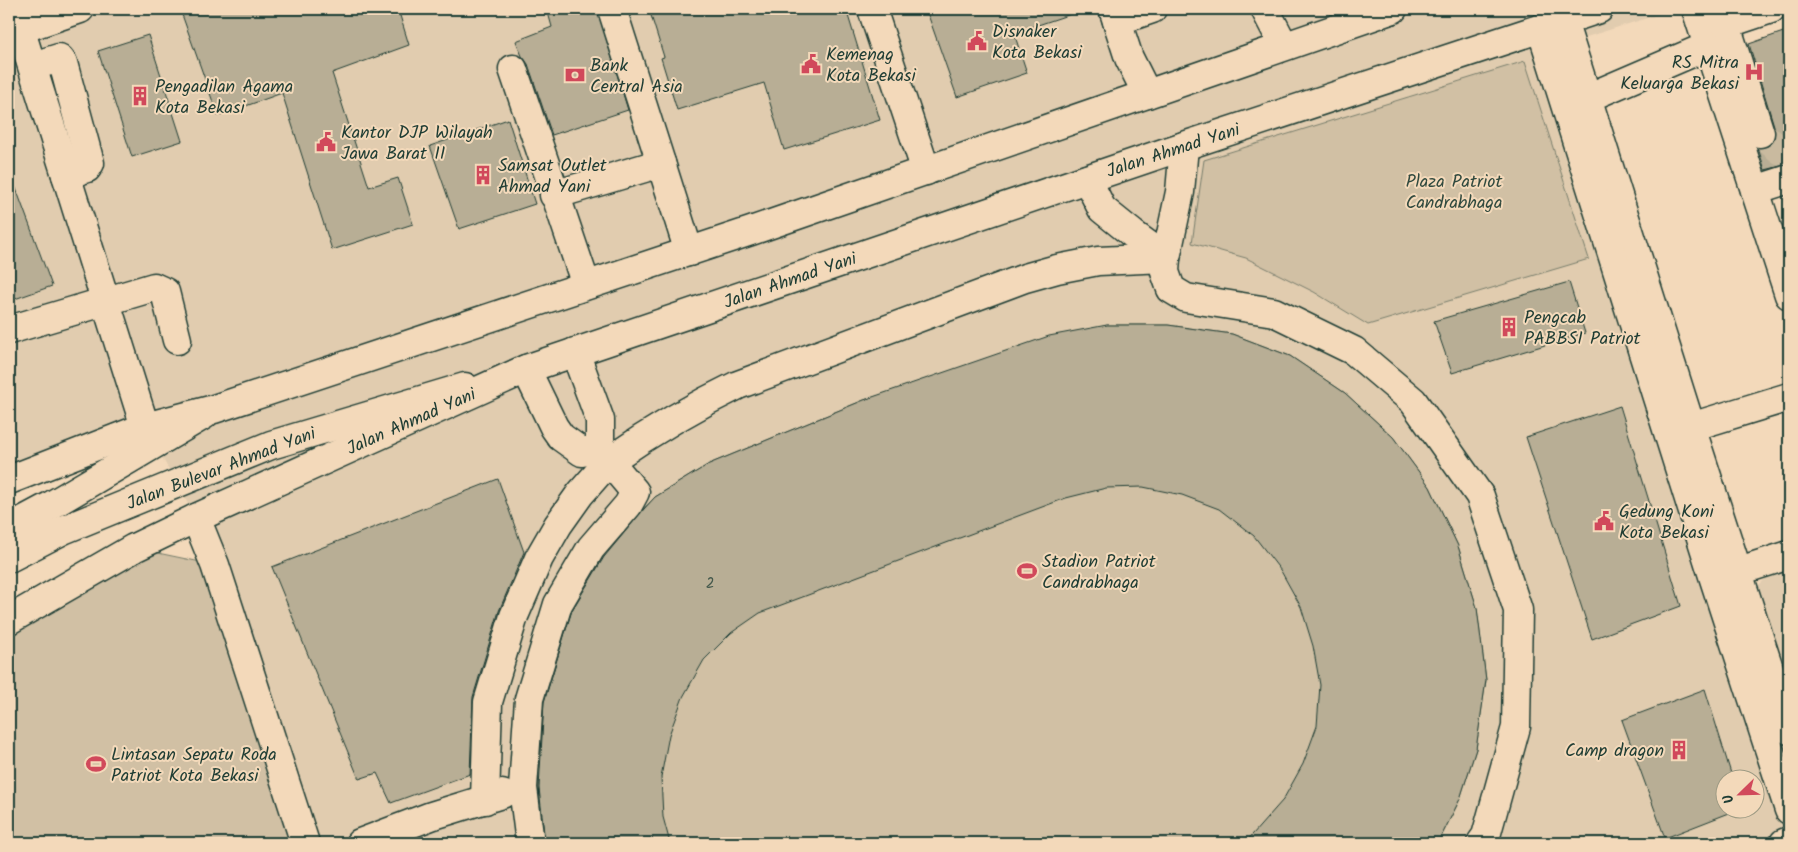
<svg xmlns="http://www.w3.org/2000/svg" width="1798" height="852" viewBox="0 0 1798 852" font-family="Kalam,sans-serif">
<rect width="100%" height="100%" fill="#f3d9ba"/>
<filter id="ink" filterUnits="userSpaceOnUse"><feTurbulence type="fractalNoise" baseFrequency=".02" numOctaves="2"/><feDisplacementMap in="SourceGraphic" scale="10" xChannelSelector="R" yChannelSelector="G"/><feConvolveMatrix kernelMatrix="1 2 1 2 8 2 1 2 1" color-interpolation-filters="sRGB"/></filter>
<g filter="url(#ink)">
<g fill="#e1ccaf" fill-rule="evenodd">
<path d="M9,9H1676L1580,39L1789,729V843H305L196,518L145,427L9,480ZM1726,780H1756V810H1726Z"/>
<path d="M1789,567V708L1756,588L1770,574Z"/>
</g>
<g fill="#d1c0a4" stroke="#787e6c">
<path d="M1525,61L1589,259L1368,325L1314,292L1246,258L1192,243L1204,160Z"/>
<path d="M1107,325H1168L1232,334L1290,356L1345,393L1393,437L1430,487L1458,546L1477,608L1486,680L1476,749L1460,799L1438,843H534L527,774L547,647L605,547L655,497L709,464L864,400Z"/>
<path d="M134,548L215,565L305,843H9V620Z"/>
</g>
<g fill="#b8ae95" stroke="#1f3d34">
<path d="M180,9H398L409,45L332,73L369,187L398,178L413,224L332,250L282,93L218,116Z"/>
<path d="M547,9H597L628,110L552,135L528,64L522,56L516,41L552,27Z"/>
<path d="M649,9H846L880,120L784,150L764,83L677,110L661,58L664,57Z"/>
<path d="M926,9H1076L1077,12L1014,33L1027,73L957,97Z"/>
<path d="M1789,30V164L1765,170L1758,148H1765L1772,143L1775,136V129L1749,44Z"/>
<path d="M148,35L182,141L132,157L98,51Z"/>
<path d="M508,119L535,204L459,229L430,146Z"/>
<path d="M9,175H11L52,286L9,301Z"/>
<path d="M1569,282L1585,333L1452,373L1434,321Z"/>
<path d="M1107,325H1168L1232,334L1290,356L1345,393L1393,437L1430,487L1458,546L1477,608L1486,680L1476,749L1460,799L1438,843H1245L1283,800L1303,764L1317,726L1320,685L1313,646L1301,607L1281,571L1254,536L1219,509L1182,495L1143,487L1106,488L1066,498L760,613L731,633L704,660L683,697L669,735L661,777L663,817L670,843H545L539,788L544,702L572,610L604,557L644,509L655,497L709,464L864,400L1049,336Z"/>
<path d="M1620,406L1681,606L1592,639L1526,437Z"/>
<path d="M498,479L524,552L499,611L473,697L470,774L391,803L377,773L359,779L272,567Z"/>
<path d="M1705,689L1733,780H1726V810H1737L1665,838L1622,720Z"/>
</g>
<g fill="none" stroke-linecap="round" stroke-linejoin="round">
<path stroke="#c9ba9f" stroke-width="28" stroke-dasharray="28 14" stroke-linecap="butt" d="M1760,133L1780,150L1789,146"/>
<defs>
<g id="minor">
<path d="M14,9L145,427"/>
<path d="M872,9L926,171"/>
<path d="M1113,9L1129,58L1147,94"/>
<path d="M1265,9L1284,46"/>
<path d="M1696,9L1789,295"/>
<path d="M1721,9L1760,133"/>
<path d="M1117,21L1152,9"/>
<path d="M1563,21L1691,427L1789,730"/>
<path d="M1726,24L1771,9"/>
<path d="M1541,28L1714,579L1789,810"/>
<path d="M21,29L80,9"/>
<path d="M33,66L59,58L63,63L90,163L87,168L66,175"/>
<path d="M513,69L586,285"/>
<path d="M1587,98L1708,46"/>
<path d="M1184,146L1180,192L1166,258L1165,272L1171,289L1186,298L1274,312L1354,351L1413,401L1480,496L1518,610L1516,727L1486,836L1481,843"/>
<path d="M661,163L689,252"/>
<path d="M1087,179L1102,209L1133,234L1166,258"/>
<path d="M1755,190L1789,179"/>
<path d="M554,195L661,163L612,9"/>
<path d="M9,330L154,287L165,292L177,340"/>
<path d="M526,369L554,427L561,437L582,452L600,449"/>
<path d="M1691,427L1789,397"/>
<path d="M196,518L215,565L305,843"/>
<path d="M1720,577L1789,555"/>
<path d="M485,800L488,702L514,616L539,558L558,525L580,494L609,461L600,449V420L575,352"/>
<path d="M360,843L431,816L502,794"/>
<path d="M530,843L523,788L529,699L558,604L591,548L628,505L635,492L609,461C652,431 690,408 738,385L1025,278L1057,269L1098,261L1166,258"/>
<path d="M1784,843L1789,841"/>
</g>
<g id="major">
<path d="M9,528L50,506L204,415"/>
<path d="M9,558L63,530L271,445L465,387"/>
</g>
<g id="highway">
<path d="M9,480L145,427L214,409L751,231L1393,9"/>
<path d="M9,620L134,548L196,518L526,369L1184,146L1599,9"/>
</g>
</defs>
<use href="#minor" stroke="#1f3d34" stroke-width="31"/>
<use href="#major" stroke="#1f3d34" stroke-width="31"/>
<use href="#highway" stroke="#1f3d34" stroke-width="31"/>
<use href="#minor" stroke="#f3d9ba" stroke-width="28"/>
<use href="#major" stroke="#f3d9ba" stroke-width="28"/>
<use href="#highway" stroke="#f3d9ba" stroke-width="28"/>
</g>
</g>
<defs>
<symbol id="civic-bare" viewBox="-9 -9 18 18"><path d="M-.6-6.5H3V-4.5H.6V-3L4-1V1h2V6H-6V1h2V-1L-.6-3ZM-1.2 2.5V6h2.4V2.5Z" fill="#d1495b" stroke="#f3d9ba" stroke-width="2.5" paint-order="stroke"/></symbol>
<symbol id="hospital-bare" viewBox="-9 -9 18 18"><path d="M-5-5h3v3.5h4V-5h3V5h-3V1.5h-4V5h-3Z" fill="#d1495b" stroke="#f3d9ba" stroke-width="2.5" paint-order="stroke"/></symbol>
<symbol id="bank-bare" viewBox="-9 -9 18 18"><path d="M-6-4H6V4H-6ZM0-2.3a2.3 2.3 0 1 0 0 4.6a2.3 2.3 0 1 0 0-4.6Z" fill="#d1495b" stroke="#f3d9ba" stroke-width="2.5" paint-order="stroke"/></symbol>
<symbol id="building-bare" viewBox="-9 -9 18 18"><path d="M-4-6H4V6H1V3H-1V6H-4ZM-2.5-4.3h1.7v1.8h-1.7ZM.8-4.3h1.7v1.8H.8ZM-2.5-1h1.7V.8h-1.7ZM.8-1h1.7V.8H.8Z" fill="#d1495b" stroke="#f3d9ba" stroke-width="2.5" paint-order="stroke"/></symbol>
<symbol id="stadium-bare" viewBox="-9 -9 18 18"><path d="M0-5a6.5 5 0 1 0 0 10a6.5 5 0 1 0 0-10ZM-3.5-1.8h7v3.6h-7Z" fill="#d1495b" stroke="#f3d9ba" stroke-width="2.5" paint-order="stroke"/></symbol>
</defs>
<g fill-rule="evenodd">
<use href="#civic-bare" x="963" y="27" width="28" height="28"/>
<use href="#civic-bare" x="797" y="50" width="28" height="28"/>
<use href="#hospital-bare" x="1740" y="58" width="28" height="28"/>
<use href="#bank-bare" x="561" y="61" width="28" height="28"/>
<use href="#building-bare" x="126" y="82" width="28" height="28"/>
<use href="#civic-bare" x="312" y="128" width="28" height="28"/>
<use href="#building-bare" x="469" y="161" width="28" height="28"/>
<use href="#building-bare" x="1495" y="313" width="28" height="28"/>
<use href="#civic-bare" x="1590" y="507" width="28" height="28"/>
<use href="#stadium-bare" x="1013" y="557" width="28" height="28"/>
<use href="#building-bare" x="1665" y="736" width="28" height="28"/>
<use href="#stadium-bare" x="82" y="750" width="28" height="28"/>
</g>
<g text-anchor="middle" stroke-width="4" stroke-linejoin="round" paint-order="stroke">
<g font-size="15" fill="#45594c">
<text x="710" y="588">2</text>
</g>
<g font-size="18" fill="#1f3d34" stroke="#f3d9ba" text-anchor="start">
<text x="992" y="37">Disnaker<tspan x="992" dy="21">Kota Bekasi</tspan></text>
<text x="826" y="60">Kemenag<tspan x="826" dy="21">Kota Bekasi</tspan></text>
<text x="1739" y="68" text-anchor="end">RS Mitra<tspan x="1739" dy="21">Keluarga Bekasi</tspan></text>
<text x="590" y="71">Bank<tspan x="590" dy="21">Central Asia</tspan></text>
<text x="155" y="92">Pengadilan Agama<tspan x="155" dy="21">Kota Bekasi</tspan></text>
<text x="341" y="138">Kantor DJP Wilayah<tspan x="341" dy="21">Jawa Barat II</tspan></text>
<text x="498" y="171">Samsat Outlet<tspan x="498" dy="21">Ahmad Yani</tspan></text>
<text x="1524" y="323">Pengcab<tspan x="1524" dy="21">PABBSI Patriot</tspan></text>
<text x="1619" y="517">Gedung Koni<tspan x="1619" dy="21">Kota Bekasi</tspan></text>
<text x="1042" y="567">Stadion Patriot<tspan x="1042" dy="21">Candrabhaga</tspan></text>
<text x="1664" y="756" text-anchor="end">Camp dragon</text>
<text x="111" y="760">Lintasan Sepatu Roda<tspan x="111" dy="21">Patriot Kota Bekasi</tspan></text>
</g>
<g font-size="18" fill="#1f3d34" stroke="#f3d9ba">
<text transform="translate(1173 150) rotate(-18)" y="6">Jalan Ahmad Yani</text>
<text transform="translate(790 280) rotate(-19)" y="6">Jalan Ahmad Yani</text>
<text transform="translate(411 421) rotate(-24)" y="6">Jalan Ahmad Yani</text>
<text transform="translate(221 468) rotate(-21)" y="6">Jalan Bulevar Ahmad Yani</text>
</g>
<g font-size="18" fill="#314a3f" stroke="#f3d9ba">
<text x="1454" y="187">Plaza Patriot<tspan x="1454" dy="21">Candrabhaga</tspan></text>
</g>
</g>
<rect width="1798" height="852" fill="none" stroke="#f3d9ba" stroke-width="30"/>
<rect x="15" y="15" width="1768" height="822" fill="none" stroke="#1f3d34" stroke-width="2" filter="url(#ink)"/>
<g transform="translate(1740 794) rotate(247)"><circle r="24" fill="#f3d9ba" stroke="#9e9b84"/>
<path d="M0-4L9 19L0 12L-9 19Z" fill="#d1495b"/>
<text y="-8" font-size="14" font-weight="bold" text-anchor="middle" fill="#1f3d34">U</text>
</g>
</svg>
